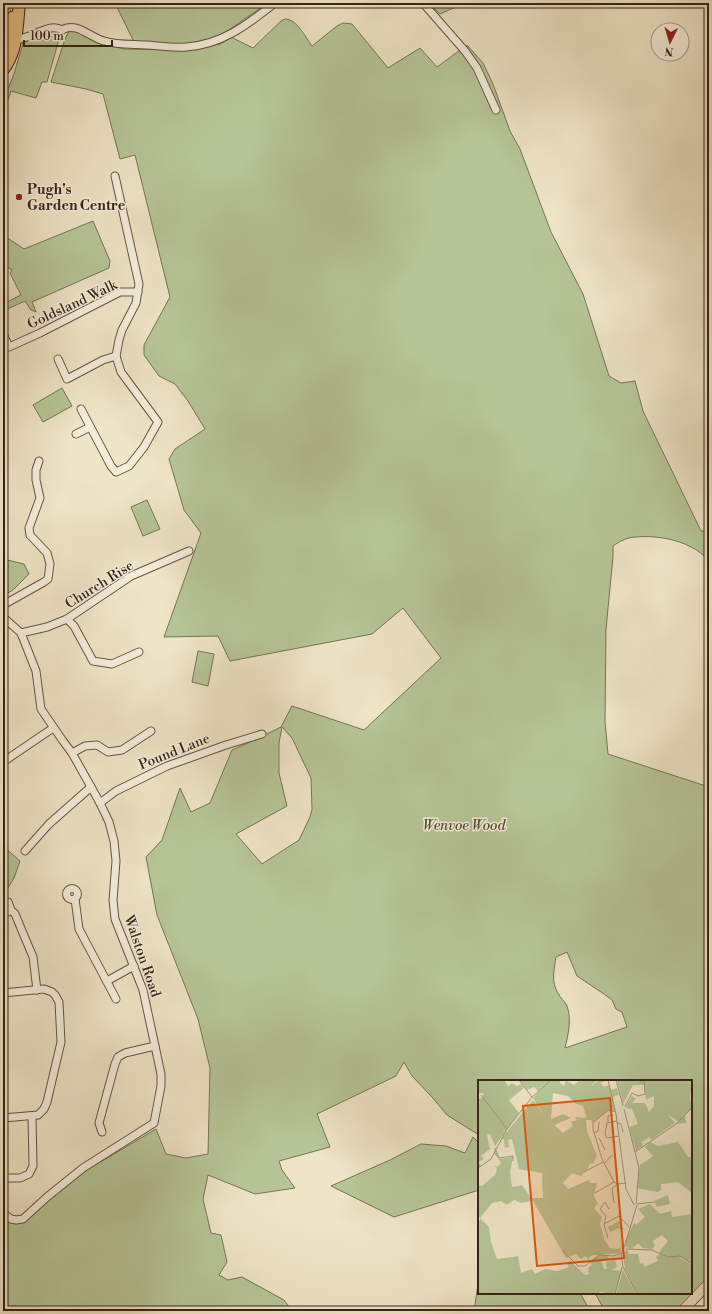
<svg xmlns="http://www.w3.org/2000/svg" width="712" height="1314" viewBox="0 0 712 1314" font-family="'Libre Bodoni',serif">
<rect width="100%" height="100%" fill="#eee4c6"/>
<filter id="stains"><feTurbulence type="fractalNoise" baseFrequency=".005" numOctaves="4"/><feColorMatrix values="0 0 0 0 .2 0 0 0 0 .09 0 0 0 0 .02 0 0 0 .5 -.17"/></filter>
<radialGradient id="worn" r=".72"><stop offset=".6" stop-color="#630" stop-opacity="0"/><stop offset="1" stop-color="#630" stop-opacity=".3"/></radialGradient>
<g fill="#b6c597" stroke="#767457" fill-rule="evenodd">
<path d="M3,3H13L3,34Z"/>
<path d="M115,3H268L217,38L184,45L134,42Z"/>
<path d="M429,3H465L440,14Z"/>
<path d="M285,19C297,19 305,37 312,46L337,26L343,23L352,24L388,68L420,48L437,67L467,45L483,63L493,84L510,131L520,149L551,232L583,294L609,376L621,383L635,381L643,411L701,531H709V560C703,555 698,550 691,547C677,539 653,535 636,537C628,537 620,541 613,546V557L606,629L605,721L608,754L709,787V1276L675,1311H605L595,1293H691V1081H479V1135L447,1115L432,1097L412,1076L404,1062L396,1076L317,1114L330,1147L279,1161L282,1170L295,1188L255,1194L208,1175L203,1199L211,1233L221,1235L227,1262L219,1275L228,1280L242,1277L284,1300L292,1311H3V1215L16,1222L82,1171L104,1160L156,1129L166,1154L186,1158L208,1154L210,1068L198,1019L157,915L146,857L162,840L180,788L191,812L210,803L232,750L257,739L281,727L292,706L364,730L441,658L403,608L372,634L230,661L218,636L164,637L201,533L184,510L169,459L175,449L205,429L188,401L175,384L159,376L144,355V345L170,297L135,155L120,159L103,94L86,89L51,82L65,39L69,31L73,29L78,31L97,43L125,49L187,50L220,44L231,37L253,48L281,21ZM282,727L292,738L311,778L312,809L310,817L299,840L262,864L236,834L287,806L279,773V743ZM567,952L577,976L604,994L612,1000L616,1009L622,1012L627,1027L565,1048C568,1035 572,1020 567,1006C565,1001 560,998 558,993C551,983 554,969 556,957Z"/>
<path d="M48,32L57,33L59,35V39L47,82H42L36,98L11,91L3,114V101L14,74L23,43Z"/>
<path d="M93,221L110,261L109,268L32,302L36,312L31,310L25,301L3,311V304L21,295L10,273L12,270L3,264V235L24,249Z"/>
<path d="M62,388L72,406L43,422L33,405Z"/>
<path d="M147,500L160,529L143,536L131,507Z"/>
<path d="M3,559L24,564L29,574L13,590L3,596Z"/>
<path d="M198,651L214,654L208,686L192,682Z"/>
<path d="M4,847L20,861L14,878L3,896Z"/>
<path d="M473,1137L479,1143V1190L394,1217L331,1186L390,1160L421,1144L446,1146L465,1153Z"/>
<path d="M479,1278V1293H580L590,1311H474Z"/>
</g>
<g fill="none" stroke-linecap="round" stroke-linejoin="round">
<defs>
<g id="minor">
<path d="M423,3L465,51L477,68L496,110"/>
<path d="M3,51L10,41C16,40 21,39 26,37C38,34 51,23 62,30C76,21 91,38 104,41C118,45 133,44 147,45C160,46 173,48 186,47C222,45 248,24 275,3"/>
<path d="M3,334L9,347L40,333L120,292H138"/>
<path d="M58,359L67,379L103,360L116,356"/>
<path d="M81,409L111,466L116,472L129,466L144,447L158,422L121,372L116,356L119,340L122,330L136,303L139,284L115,176"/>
<path d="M76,434L90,427"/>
<path d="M3,605L44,582L48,579L50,564L47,553L30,535L29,528L40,498L36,480V470L39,461"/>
<path d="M3,617L21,633L36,671L41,709L63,741L72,753L100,803L109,822L114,841L116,861L113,900L115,919L143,990L161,1074V1086L154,1123L83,1168L47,1197L23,1219L16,1220L11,1219L3,1213"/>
<path d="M67,619L74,626L93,661L112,664L139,652"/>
<path d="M21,633L47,627L67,619L131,576L189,551"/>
<path d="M72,753L85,746L97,745L108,752L122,750L151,731"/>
<path d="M3,762L53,728"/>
<path d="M100,803L116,791L167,766L226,745L262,734"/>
<path d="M25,851L49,824L91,787"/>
<circle cx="72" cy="894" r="5.5"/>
<path d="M75,899L79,929L116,999"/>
<path d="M3,902H8L10,907L8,912L3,913"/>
<path d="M10,909L15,914L33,957L37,990"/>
<path d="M107,981L134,966"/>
<path d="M3,993L44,989L52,992L55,995L59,1002L61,1042L47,1102L44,1109L38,1115L3,1118"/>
<path d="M102,1132L99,1123L115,1064L118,1057L125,1053L155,1046"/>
<path d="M3,1178H20L29,1174L33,1166L32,1116"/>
<path d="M695,1311L709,1296"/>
</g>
<g id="primary">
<path d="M3,45L9,33L13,17"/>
<path d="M3,70C17,52 17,30 19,8L18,3"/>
</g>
</defs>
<use href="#minor" stroke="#645443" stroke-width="9"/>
<use href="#primary" stroke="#362417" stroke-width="13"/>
<use href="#minor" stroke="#f4edda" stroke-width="7"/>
<use href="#primary" stroke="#e7c283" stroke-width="11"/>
</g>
<circle fill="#8f2418" stroke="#f4edda" stroke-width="1.5" cx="19" cy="197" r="4"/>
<g text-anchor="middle" stroke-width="3" stroke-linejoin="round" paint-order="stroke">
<g font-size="14" font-weight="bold" fill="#362417" stroke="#f4edda" text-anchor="start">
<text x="27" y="194">Pugh's<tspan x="27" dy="16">Garden Centre</tspan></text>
</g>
<g font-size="14" fill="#362417" stroke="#f4edda">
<text transform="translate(72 304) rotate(-25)" y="5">Goldsland Walk</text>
<text transform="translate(99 584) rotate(-32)" y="5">Church Rise</text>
<text transform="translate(174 751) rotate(-22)" y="5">Pound Lane</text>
<text transform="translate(143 956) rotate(71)" y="5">Walston Road</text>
</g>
<g font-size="14" font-style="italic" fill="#564c37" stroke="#f4edda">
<text x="464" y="830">Wenvoe Wood</text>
</g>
</g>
<g transform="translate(478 1080)">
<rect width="214" height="214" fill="#eee4c6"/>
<path d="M0,0H26L30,6L34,3L39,6L43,4L46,8L31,20L41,33L17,66L12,54L9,55L12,69L3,76L6,79L0,82L3,86L0,88V24L2,23L0,19L4,18L6,13H0ZM41,0H83L82,3L86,6L88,0L96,5L102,0H119L112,7L121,0H129L123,3L126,7L131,5L133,10L139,8L141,15L135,17L137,31L130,30L115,43L113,40H108L109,51L119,76L115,84L112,83L109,90L103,96L94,93L85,103L90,109L111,100L112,103H119L116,116L120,124L116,128L124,137L122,144L127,161L132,168L139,169L143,167L145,161L142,173L121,175H129L132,180L124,181L126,189H129L128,182L137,180L139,187L133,190L144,191L137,214L122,212L119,214H0V147L2,138L0,135V105L4,106L17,95L19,89L16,85L19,87L23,83L16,73L17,68L21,79L35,77L32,92L34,107L44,105L53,118H65L64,93L41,89L34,59L30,60L31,67L27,68L26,59H23L55,20L66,35L55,18L70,1L60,11L56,7L49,10ZM75,13L90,16L97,23L105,26L108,35V38L97,37L99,40L93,42L95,46L85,53L72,41L76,45L93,38L85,34L73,39ZM36,120L43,123L55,121L88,178L98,174L103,179L107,176L110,179L114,175H121L112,182L114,185L110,188L111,194L107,195L92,181L88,183L91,187L79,191L67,189L57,194L54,189L43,193L40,176L19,179L13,162L11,147L2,138L14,123L23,121L29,125ZM139,0H214L212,19L214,28L207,35L208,43L199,44L200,41L190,35L197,43L173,60L172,57L163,62L165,65L158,71L151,47L160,44L154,29L148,28L149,25L154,16L158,19L154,23H167L171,32L176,26V16L168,20L166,5H155L145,24ZM172,62L180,66L200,62L210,77H214V113L200,102L183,104V110L180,112L159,108L162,85L175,76L167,67ZM190,115L192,124L179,127L176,121ZM172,124L182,134L193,131L194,137L214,134V184L203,177H191L181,172L190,161L184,155L175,161L177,166L174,169L165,168L160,163L154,169L148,167L147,161L156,143L158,145L167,137L160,129ZM143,140L141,146L149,150L140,148L132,152L130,147ZM149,169L151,174H160L162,184L165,183L166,187L180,181L178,177L183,173L188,177H201L214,185V214H159L147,189L145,174ZM145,190L158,214H138Z" fill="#b6c597" fill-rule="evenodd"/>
<path fill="none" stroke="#a49780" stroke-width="1" d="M41,0L54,17M130,0L138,34L148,109L156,125M138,0L145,26M3,15L29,49M147,27L154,13L160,16L167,14L166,0M146,29L161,88L158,124M138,32L130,30L115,43V49L124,79L136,102L140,104L148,103M139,41L129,43L127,54L129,58L141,56M134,42L136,57M130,43V36L135,35M139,43L143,44L145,52M116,53L120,51L121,42M121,58L127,70M17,68L21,78L35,76V81M157,72L198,44L214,28M126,84L134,75M0,88L13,79L29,49L54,17L73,0M106,92L125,82M117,113L136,102M136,123L134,108L140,104M159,124L176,122M126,144L141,136L152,148M130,158L126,145L128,136L122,129L127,122L131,129M146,168L143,173L145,187L159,214M146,168L159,125M148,169L174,170L190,177L202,176L214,184M84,170L100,186H107L121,175L136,176L144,173M137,214L144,187"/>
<path fill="#df560d" fill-opacity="0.15" stroke="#df560d" stroke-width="2" d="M132,18L146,178L59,186L45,26Z"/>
<rect width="214" height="214" fill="none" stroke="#362417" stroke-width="2"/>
</g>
<rect width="712" height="1314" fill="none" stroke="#eee4c6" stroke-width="16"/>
<rect x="4" y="4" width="704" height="1306" fill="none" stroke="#362417" stroke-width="2"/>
<rect x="8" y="8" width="696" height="1298" fill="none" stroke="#362417"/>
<g transform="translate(670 42) rotate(185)"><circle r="19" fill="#f4edda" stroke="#a89d8c"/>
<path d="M0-3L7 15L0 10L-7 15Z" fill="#8f2418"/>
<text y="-6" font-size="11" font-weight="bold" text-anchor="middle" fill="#362417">N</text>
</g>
<path d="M24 40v6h88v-6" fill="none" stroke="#362417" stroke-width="2"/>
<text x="30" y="40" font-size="12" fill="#362417" stroke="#f4edda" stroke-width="3" paint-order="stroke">100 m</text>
<rect width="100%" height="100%" filter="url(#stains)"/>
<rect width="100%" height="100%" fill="url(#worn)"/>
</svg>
